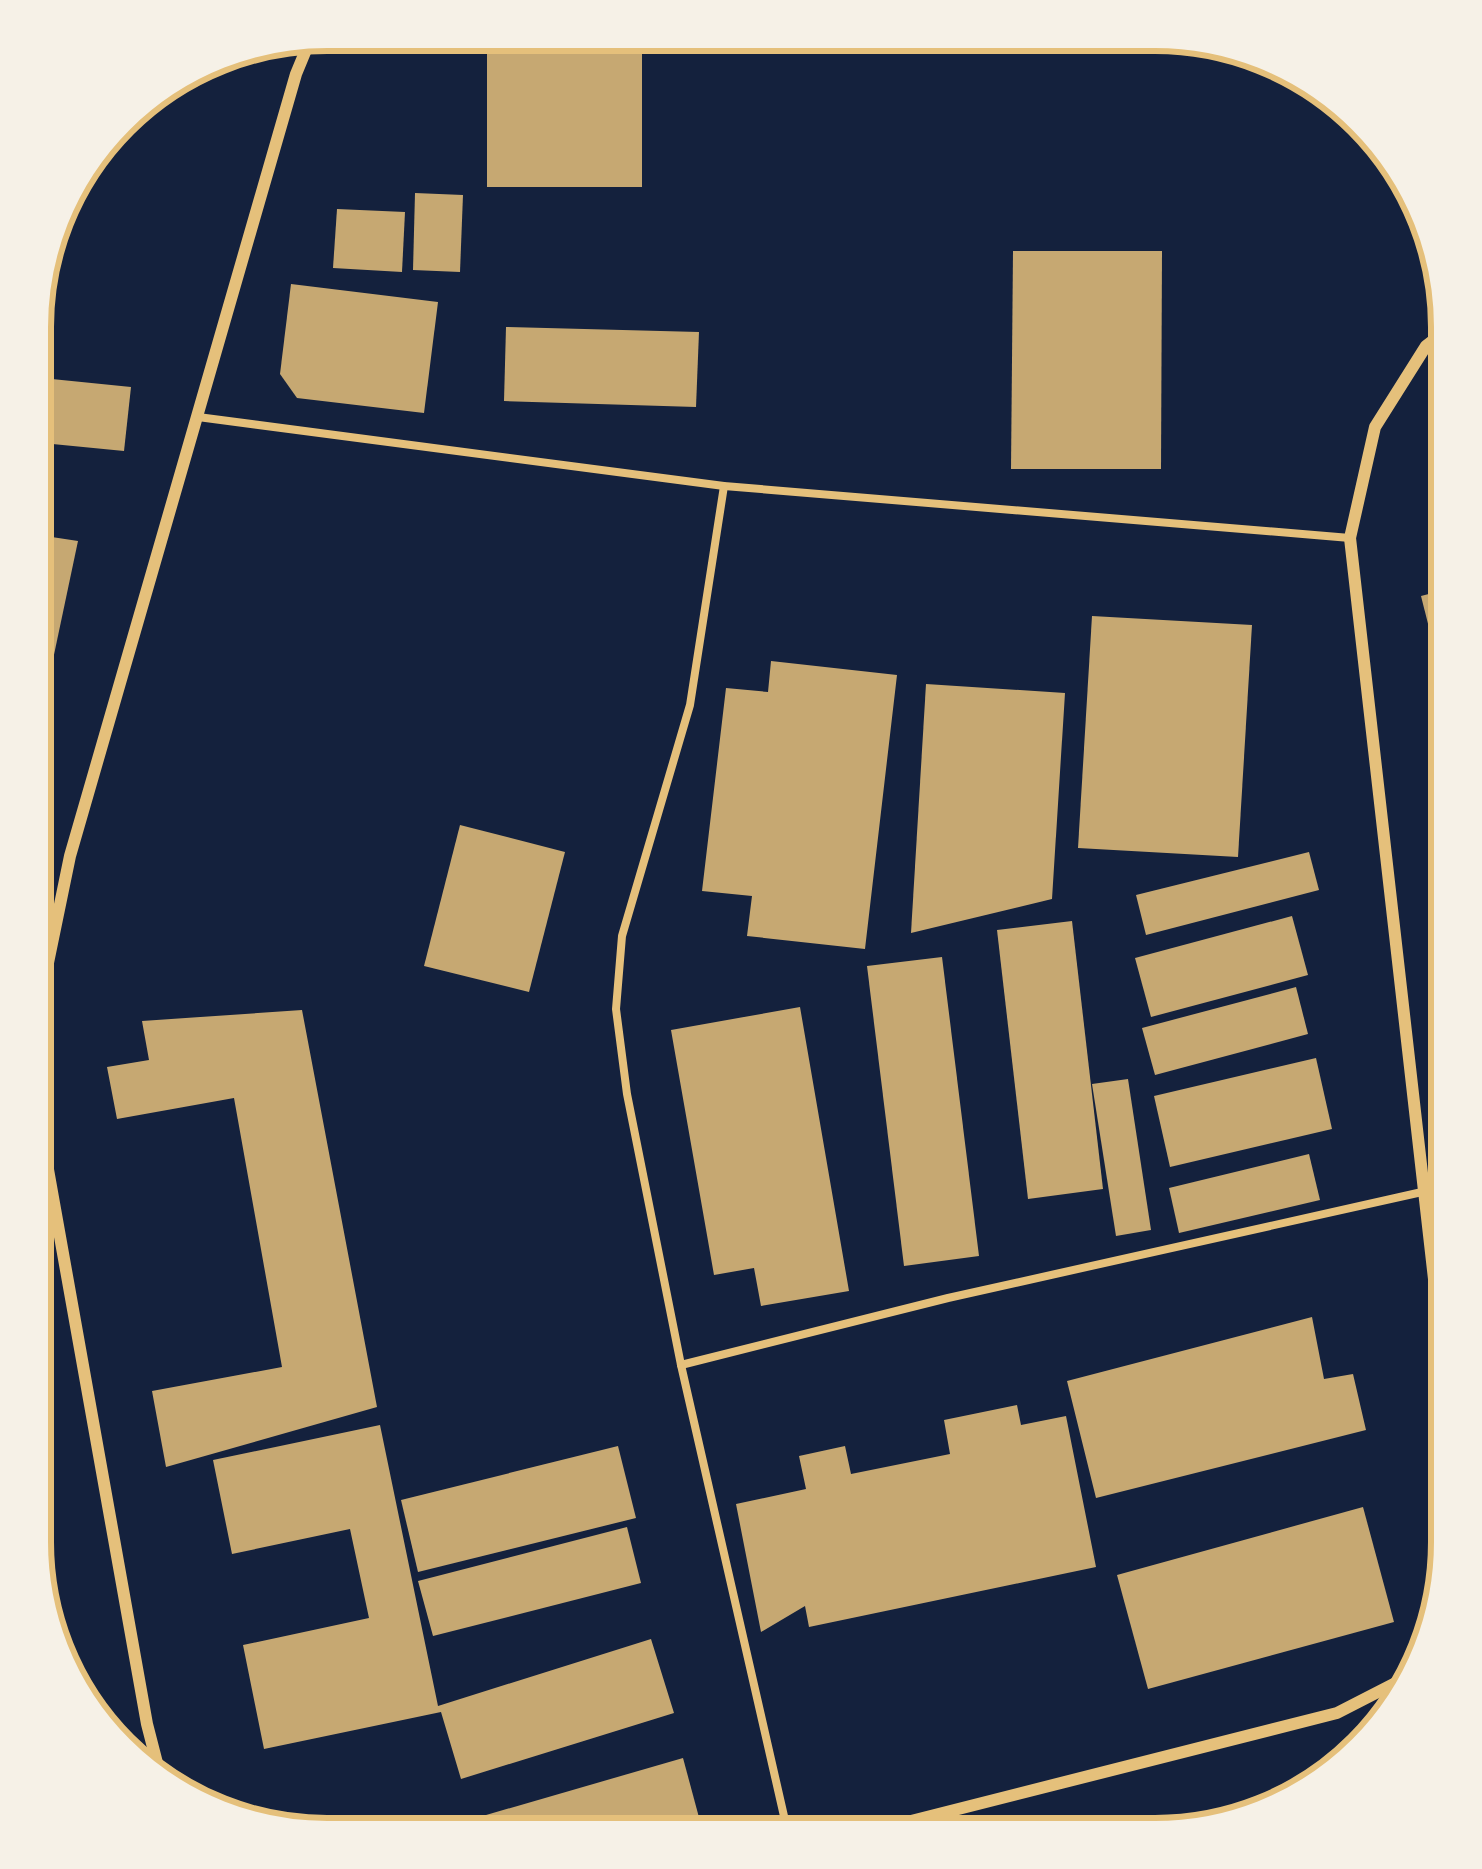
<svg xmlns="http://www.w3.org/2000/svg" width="1482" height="1869" viewBox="0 0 1482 1869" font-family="Cabin,sans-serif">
<rect width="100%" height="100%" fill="#14213d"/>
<g fill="#c6a872">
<path d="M642,40V187H487V42Z"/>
<path d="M415,193L463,195L460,272L413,270Z"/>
<path d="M337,209L405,212L402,272L333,268Z"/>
<path d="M1013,251H1162L1161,469H1011Z"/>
<path d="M291,284L438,302L424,413L297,398L280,374Z"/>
<path d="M506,327L699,332L696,407L504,401Z"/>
<path d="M32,377L131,387L124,451L32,442Z"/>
<path d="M32,534L78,541L36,740L32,739Z"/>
<path d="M1452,588V711H1450L1421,596Z"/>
<path d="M1092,616L1252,625L1238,857L1078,848Z"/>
<path d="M771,661L897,675L865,949L747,936L752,896L702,891L726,688L768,692Z"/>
<path d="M926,684L1065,693L1052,899L911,933Z"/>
<path d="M1452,793V862L1450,863L1434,797Z"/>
<path d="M460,825L565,852L529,992L424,966Z"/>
<path d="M1309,852L1319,890L1146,935L1136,895Z"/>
<path d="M1292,916L1308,975L1151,1017L1135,958Z"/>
<path d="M1072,921L1103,1189L1028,1199L997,930Z"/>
<path d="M942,957L979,1256L904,1266L867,966Z"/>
<path d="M1296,987L1308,1034L1155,1075L1142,1028Z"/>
<path d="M800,1007L849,1291L761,1306L754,1268L714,1275L671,1030Z"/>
<path d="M302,1010L377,1407L166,1467L152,1391L282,1367L234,1098L117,1119L107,1067L149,1060L142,1021Z"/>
<path d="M1316,1058L1332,1129L1170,1167L1154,1096Z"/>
<path d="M1128,1079L1151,1230L1116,1236L1092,1084Z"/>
<path d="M1309,1154L1320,1200L1179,1233L1169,1188Z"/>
<path d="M1312,1317L1324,1379L1353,1374L1366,1430L1096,1498L1067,1381Z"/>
<path d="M1017,1405L1021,1425L1066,1416L1096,1567L809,1627L805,1606L761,1632L736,1504L806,1489L799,1456L845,1446L851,1474L950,1454L944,1420Z"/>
<path d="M380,1425L438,1706L651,1639L674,1713L461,1779L441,1712L264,1749L243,1645L369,1618L350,1529L232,1554L213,1460Z"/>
<path d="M618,1446L636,1518L418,1572L401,1500Z"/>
<path d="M1363,1507L1394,1622L1148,1689L1117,1575Z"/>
<path d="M627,1527L641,1583L433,1636L418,1581Z"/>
<path d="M683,1758L704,1836L695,1838H475L469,1820Z"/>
</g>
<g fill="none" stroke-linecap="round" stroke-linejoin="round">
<g stroke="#e5c07b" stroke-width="8">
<path d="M198,417L724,486L1350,538"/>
<path d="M724,486L690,705L622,936L616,1009L627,1094L681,1365L789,1838"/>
<path d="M681,1365L948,1298L1422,1192"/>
<path d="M1392,1685L1407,1694"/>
</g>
<g stroke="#e5c07b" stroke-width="12">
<path d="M1451,1429L1350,538L1375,427L1426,346L1452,326"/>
<path d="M164,1790L147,1724L44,1147L35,1087L36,1021L70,856L296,74L308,45"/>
<path d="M844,1838L1337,1713L1413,1674"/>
</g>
</g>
<path d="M0 0H1482V1869H0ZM327 51H1155A276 276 0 0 1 1431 327V1542A276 276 0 0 1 1155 1818H327A276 276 0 0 1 51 1542V327A276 276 0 0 1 327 51Z" fill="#f6f1e7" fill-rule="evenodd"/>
<path fill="none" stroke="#e5c07b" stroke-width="6" d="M327 51H1155A276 276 0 0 1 1431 327V1542A276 276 0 0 1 1155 1818H327A276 276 0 0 1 51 1542V327A276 276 0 0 1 327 51Z"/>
</svg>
